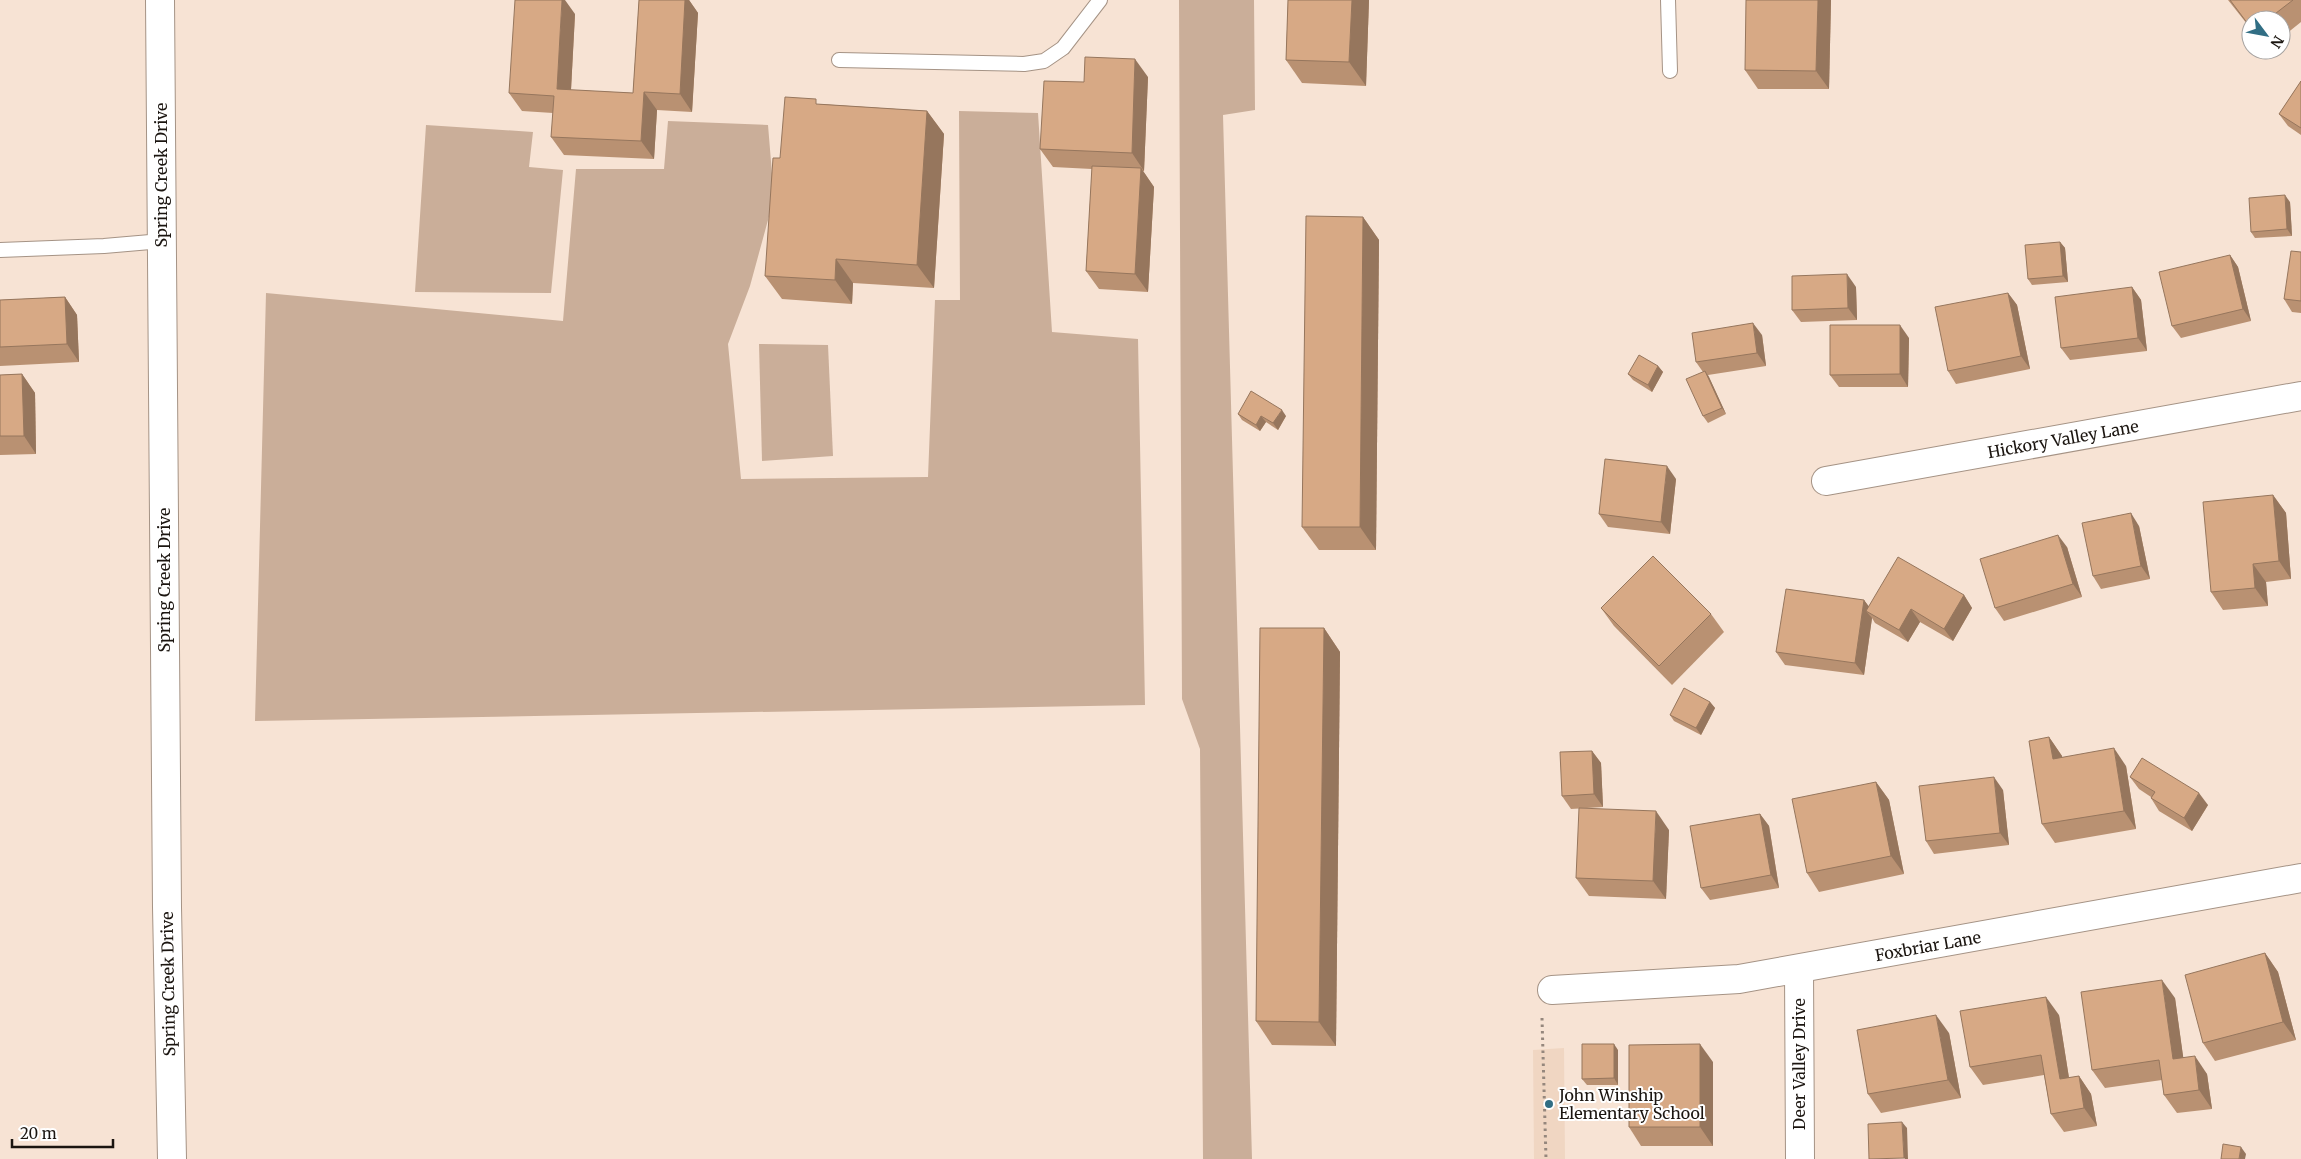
<svg xmlns="http://www.w3.org/2000/svg" width="2301" height="1159" viewBox="0 0 2301 1159" font-family="Merriweather,serif">
<rect width="100%" height="100%" fill="#f7e3d4"/>
<path fill="#f0d6c2" d="M1564,1048L1565,1159H1534L1533,1050Z"/>
<g fill="#caae99">
<path d="M1179,0H1254L1255,110L1223,115L1252,1159H1203L1200,749L1182,699Z"/>
<path d="M959,111L1038,113L1052,332L1138,339L1145,705L255,721L266,293L563,321L576,169H664L668,121L768,125L774,198L750,286L728,344L741,479L928,477L935,300H960Z"/>
<path d="M426,125L533,132L529,167L563,170L551,293L415,292Z"/>
<path d="M759,344L828,345L833,456L762,461Z"/>
</g>
<g fill="none" stroke-linecap="round" stroke-linejoin="round">
<defs>
<g id="service">
<path d="M1668,0L1670,71"/>
<path d="M839,60L1024,64L1044,61L1063,48L1100,0"/>
<path d="M0,250L104,246L162,241"/>
</g>
<g id="minor">
<path d="M1826,481L2301,396"/>
<path d="M1799,969L1800,1159"/>
<path d="M1552,990L1739,979L2301,878"/>
</g>
<path id="tertiary" d="M160,0L167,907L172,1159"/>
</defs>
<use href="#service" stroke="#a59385" stroke-width="16"/>
<use href="#minor" stroke="#a59385" stroke-width="30"/>
<use href="#tertiary" stroke="#a59385" stroke-width="30"/>
<path stroke="#95877d" stroke-width="3" stroke-dasharray="2.5 4" stroke-linecap="butt" d="M1542,1018L1546,1159"/>
<use href="#service" stroke="#fff" stroke-width="14"/>
<use href="#minor" stroke="#fff" stroke-width="28"/>
<use href="#tertiary" stroke="#fff" stroke-width="28"/>
</g>
<g fill="#b99172">
<path d="M639,0H689L698,13L692,112L657,110L654,159L564,155L551,137L553,113L522,111L509,93L575,14L571,90L633,93Z"/>
<path d="M1288,0H1369L1366,86L1302,83L1286,60Z"/>
<path d="M1831,0L1829,89H1758L1745,70Z"/>
<path d="M2228,0H2301V22L2281,38V20H2251V29Z"/>
<path d="M1148,77L1144,171H1143L1154,187L1148,292L1099,289L1086,271L1092,169L1053,167L1040,149L1084,82Z"/>
<path d="M2301,81V135L2288,126L2279,114Z"/>
<path d="M820,104L927,111L944,134L934,288L853,283L852,304L782,299L765,276L780,158Z"/>
<path d="M2290,202L2292,236L2255,238L2251,232Z"/>
<path d="M1363,217L1379,240L1376,550H1319L1302,527Z"/>
<path d="M2060,242L2065,248L2068,282L2032,285L2028,279Z"/>
<path d="M2301,252V313L2292,312L2284,299Z"/>
<path d="M2230,255L2238,267L2251,321L2181,338L2172,326Z"/>
<path d="M1856,287L1857,320L1801,322L1792,310Z"/>
<path d="M2132,287L2141,300L2147,351L2070,360L2061,348Z"/>
<path d="M2008,293L2017,305L2030,369L1956,384L1948,371Z"/>
<path d="M65,297L77,315L79,362L0,366V300Z"/>
<path d="M1762,335L1766,366L1708,375L1726,414L1708,423L1703,416V372L1696,362Z"/>
<path d="M1909,338L1908,387H1839L1830,375Z"/>
<path d="M1658,366L1663,372L1652,392L1633,380L1628,374Z"/>
<path d="M22,374L35,393L36,454L0,455V375Z"/>
<path d="M1238,414L1286,416L1278,430L1266,422L1260,431L1242,420Z"/>
<path d="M1676,479L1670,534L1608,527L1599,514Z"/>
<path d="M2273,495L2286,513L2291,579L2266,582L2268,606L2223,610L2211,592Z"/>
<path d="M2139,526L2150,579L2101,589L2093,576Z"/>
<path d="M2067,547L2082,597L2004,621L1995,608Z"/>
<path d="M1964,595L1972,608L1953,641L1920,622L1908,642L1875,623L1872,618L1864,675L1785,665L1776,652L1864,600L1869,607Z"/>
<path d="M1601,608L1711,614L1724,632L1672,685L1614,626Z"/>
<path d="M1324,628L1340,652L1336,1046L1272,1045L1256,1021Z"/>
<path d="M1710,702L1715,708L1701,735L1674,721L1670,715Z"/>
<path d="M2049,737L2062,756V757L2126,766L2136,829L2055,843L2042,824Z"/>
<path d="M1592,751L1601,763L1603,807L1571,809L1562,796Z"/>
<path d="M2130,777L2208,805L2192,831L2159,811L2151,798V797L2139,789Z"/>
<path d="M1876,782L1889,800L1904,874L1819,892L1807,873Z"/>
<path d="M2003,790L2009,845L1934,854L1926,841Z"/>
<path d="M1760,814L1769,826L1779,888L1710,900L1701,888Z"/>
<path d="M1669,830L1666,899L1589,896L1576,878Z"/>
<path d="M2265,953L2278,972L2296,1040L2215,1061L2203,1043Z"/>
<path d="M2175,998L2183,1057L2207,1074L2212,1109L2177,1113L2164,1095L2162,1080L2105,1088L2092,1070Z"/>
<path d="M2059,1015L2069,1078L2079,1076L2091,1094L2097,1126L2064,1132L2051,1114L2044,1075L1983,1085L1970,1067Z"/>
<path d="M1949,1033L1961,1098L1881,1113L1868,1094Z"/>
<path d="M1618,1050V1085H1587L1582,1079Z"/>
<path d="M1713,1062V1146H1641L1629,1127Z"/>
</g>
<g fill="#96765d">
<path d="M562,0H565L575,14L570,108L557,89Z"/>
<path d="M685,0H689L698,13L692,112L680,94Z"/>
<path d="M1352,0H1369L1366,86L1349,62Z"/>
<path d="M1818,0H1831L1829,89L1816,71Z"/>
<path d="M1135,59L1148,77L1144,171L1132,153Z"/>
<path d="M644,92L657,110L654,159L641,141Z"/>
<path d="M927,111L944,134L934,288L917,265Z"/>
<path d="M1141,168L1154,187L1148,292L1135,274Z"/>
<path d="M2285,195L2290,202L2292,236L2287,229Z"/>
<path d="M1363,217L1379,240L1376,550L1360,527Z"/>
<path d="M2060,242L2065,248L2068,282L2063,276Z"/>
<path d="M2230,255L2238,267L2251,321L2243,309Z"/>
<path d="M836,259L853,283L852,304L835,280Z"/>
<path d="M1847,274L1856,287L1857,320L1848,308Z"/>
<path d="M2132,287L2141,300L2147,351L2138,338Z"/>
<path d="M2008,293L2017,305L2030,369L2021,356Z"/>
<path d="M65,297L77,315L79,362L67,344Z"/>
<path d="M1753,323L1762,335L1766,366L1757,353Z"/>
<path d="M1900,325L1909,338L1908,387L1900,374Z"/>
<path d="M1658,366L1663,372L1652,392L1648,385Z"/>
<path d="M1705,371L1709,377L1726,414L1722,408Z"/>
<path d="M22,374L35,393L36,454L24,436Z"/>
<path d="M1282,410L1286,416L1278,430L1273,423Z"/>
<path d="M1261,416L1266,422L1260,431L1256,425Z"/>
<path d="M1667,466L1676,479L1670,534L1661,522Z"/>
<path d="M2273,495L2286,513L2291,579L2279,561Z"/>
<path d="M2131,513L2139,526L2150,579L2141,566Z"/>
<path d="M2058,535L2067,547L2082,597L2073,584Z"/>
<path d="M2253,564L2266,582L2268,606L2255,588Z"/>
<path d="M1964,595L1972,608L1953,641L1944,629Z"/>
<path d="M1864,600L1873,612L1866,611L1872,618L1864,675L1855,663Z"/>
<path d="M1911,609L1920,622L1908,642L1899,630Z"/>
<path d="M1324,628L1340,652L1336,1046L1319,1022Z"/>
<path d="M1710,702L1715,708L1701,735L1696,728Z"/>
<path d="M2049,737L2062,756L2065,777L2053,759Z"/>
<path d="M2114,748L2126,766L2136,829L2124,811Z"/>
<path d="M1592,751L1601,763L1603,807L1594,794Z"/>
<path d="M1994,777L2003,790L2009,845L2000,833Z"/>
<path d="M1876,782L1889,800L1904,874L1891,856Z"/>
<path d="M2199,793L2208,805L2192,831L2184,818Z"/>
<path d="M1656,811L1669,830L1666,899L1653,881Z"/>
<path d="M1760,814L1769,826L1779,888L1771,875Z"/>
<path d="M2265,953L2278,972L2296,1040L2283,1022Z"/>
<path d="M2162,980L2175,998L2186,1077L2173,1059Z"/>
<path d="M2046,997L2059,1015L2072,1097L2060,1079Z"/>
<path d="M1936,1015L1949,1033L1961,1098L1948,1080Z"/>
<path d="M1614,1044L1618,1050V1085L1614,1078Z"/>
<path d="M1700,1044L1713,1062V1146L1700,1127Z"/>
<path d="M2195,1056L2207,1074L2212,1109L2199,1090Z"/>
<path d="M2079,1076L2091,1094L2097,1126L2084,1108Z"/>
<path d="M1902,1122L1907,1128L1908,1159H1905L1904,1158Z"/>
<path d="M2241,1147L2246,1154L2245,1159H2239Z"/>
</g>
<g fill="#d7a985" stroke="#96765d">
<path d="M515,0H562L557,89L633,93L639,0H685L680,94L644,92L641,141L551,137L554,96L509,93Z"/>
<path d="M1288,0H1352L1349,62L1286,60Z"/>
<path d="M1746,0H1818L1816,71L1745,70Z"/>
<path d="M2230,0H2293L2267,20H2251V28Z"/>
<path d="M1085,57L1135,59L1132,153L1040,149L1044,81L1084,82Z"/>
<path d="M2301,81V128L2279,114Z"/>
<path d="M785,97L816,99V104L927,111L917,265L836,259L835,280L765,276L773,158H780Z"/>
<path d="M1092,166L1141,168L1135,274L1086,271Z"/>
<path d="M2285,195L2287,229L2251,232L2249,198Z"/>
<path d="M1306,216L1363,217L1360,527H1302Z"/>
<path d="M2060,242L2063,276L2028,279L2025,245Z"/>
<path d="M2291,251L2301,252V301L2284,299Z"/>
<path d="M2230,255L2243,309L2172,326L2159,272Z"/>
<path d="M1847,274L1848,308L1792,310V276Z"/>
<path d="M2132,287L2138,338L2061,348L2055,297Z"/>
<path d="M2008,293L2021,356L1948,371L1935,307Z"/>
<path d="M65,297L67,344L0,347V300Z"/>
<path d="M1753,323L1757,353L1696,362L1692,333Z"/>
<path d="M1830,325H1900V374L1830,375Z"/>
<path d="M1639,355L1658,366L1648,385L1628,374Z"/>
<path d="M1705,371L1722,408L1703,416L1686,379Z"/>
<path d="M22,374L24,436H0V375Z"/>
<path d="M1251,391L1282,410L1273,423L1261,416L1256,425L1238,414Z"/>
<path d="M1605,459L1667,466L1661,522L1599,514Z"/>
<path d="M2273,495L2279,561L2253,564L2255,588L2211,592L2203,502Z"/>
<path d="M2131,513L2141,566L2093,576L2082,523Z"/>
<path d="M2058,535L2073,584L1995,608L1980,559Z"/>
<path d="M1653,556L1711,614L1659,666L1601,608Z"/>
<path d="M1898,557L1964,595L1944,629L1911,609L1899,630L1866,611Z"/>
<path d="M1786,589L1864,600L1855,663L1776,652Z"/>
<path d="M1260,628H1324L1319,1022L1256,1021Z"/>
<path d="M1684,688L1710,702L1696,728L1670,715Z"/>
<path d="M2049,737L2053,759L2114,748L2124,811L2042,824L2029,741Z"/>
<path d="M1592,751L1594,794L1562,796L1560,752Z"/>
<path d="M2142,758L2199,793L2184,818L2151,798L2155,792L2130,777Z"/>
<path d="M1994,777L2000,833L1926,841L1919,786Z"/>
<path d="M1876,782L1891,856L1807,873L1792,799Z"/>
<path d="M1579,808L1656,811L1653,881L1576,878Z"/>
<path d="M1760,814L1771,875L1701,888L1690,826Z"/>
<path d="M2265,953L2283,1022L2203,1043L2185,975Z"/>
<path d="M2162,980L2173,1059L2195,1056L2199,1090L2164,1095L2159,1060L2092,1070L2081,992Z"/>
<path d="M2046,997L2060,1079L2079,1076L2084,1108L2051,1114L2041,1055L1970,1067L1960,1011Z"/>
<path d="M1936,1015L1948,1080L1868,1094L1857,1030Z"/>
<path d="M1582,1044H1614V1078L1582,1079Z"/>
<path d="M1700,1044V1127H1629V1045Z"/>
<path d="M1902,1122L1904,1158L1869,1159L1868,1124Z"/>
<path d="M2223,1144L2241,1147L2239,1159H2221Z"/>
</g>
<circle fill="#316e84" stroke="#fff" stroke-width="2" cx="1549" cy="1104" r="5"/>
<g text-anchor="middle" stroke-width="4" stroke-linejoin="round" paint-order="stroke">
<g font-size="16" fill="#1b1510" stroke="#fff">
<text transform="translate(161 175) rotate(-90)" y="6">Spring Creek Drive</text>
<text transform="translate(2063 439) rotate(-10)" y="6">Hickory Valley Lane</text>
<text transform="translate(164 580) rotate(-90)" y="6">Spring Creek Drive</text>
<text transform="translate(1928 946) rotate(-10)" y="6">Foxbriar Lane</text>
<text transform="translate(168 984) rotate(-91)" y="6">Spring Creek Drive</text>
<text transform="translate(1799 1064) rotate(-90)" y="6">Deer Valley Drive</text>
</g>
<g font-size="16" fill="#1b1510" stroke="#fff" text-anchor="start">
<text x="1559" y="1101">John Winship<tspan x="1559" dy="18">Elementary School</tspan></text>
</g>
</g>
<g transform="translate(2266 35) rotate(122)"><circle r="24" fill="#ffffff" stroke="#a4a19f"/>
<path d="M0-4L9 19L0 12L-9 19Z" fill="#316e84"/>
<text y="-8" font-size="14" font-weight="bold" text-anchor="middle" fill="#1b1510">N</text>
</g>
<path d="M12 1139v8h101v-8" fill="none" stroke="#1b1510" stroke-width="2.5"/>
<text x="20" y="1139" font-size="15" fill="#1b1510" stroke="#ffffff" stroke-width="4" paint-order="stroke">20 m</text>
</svg>
